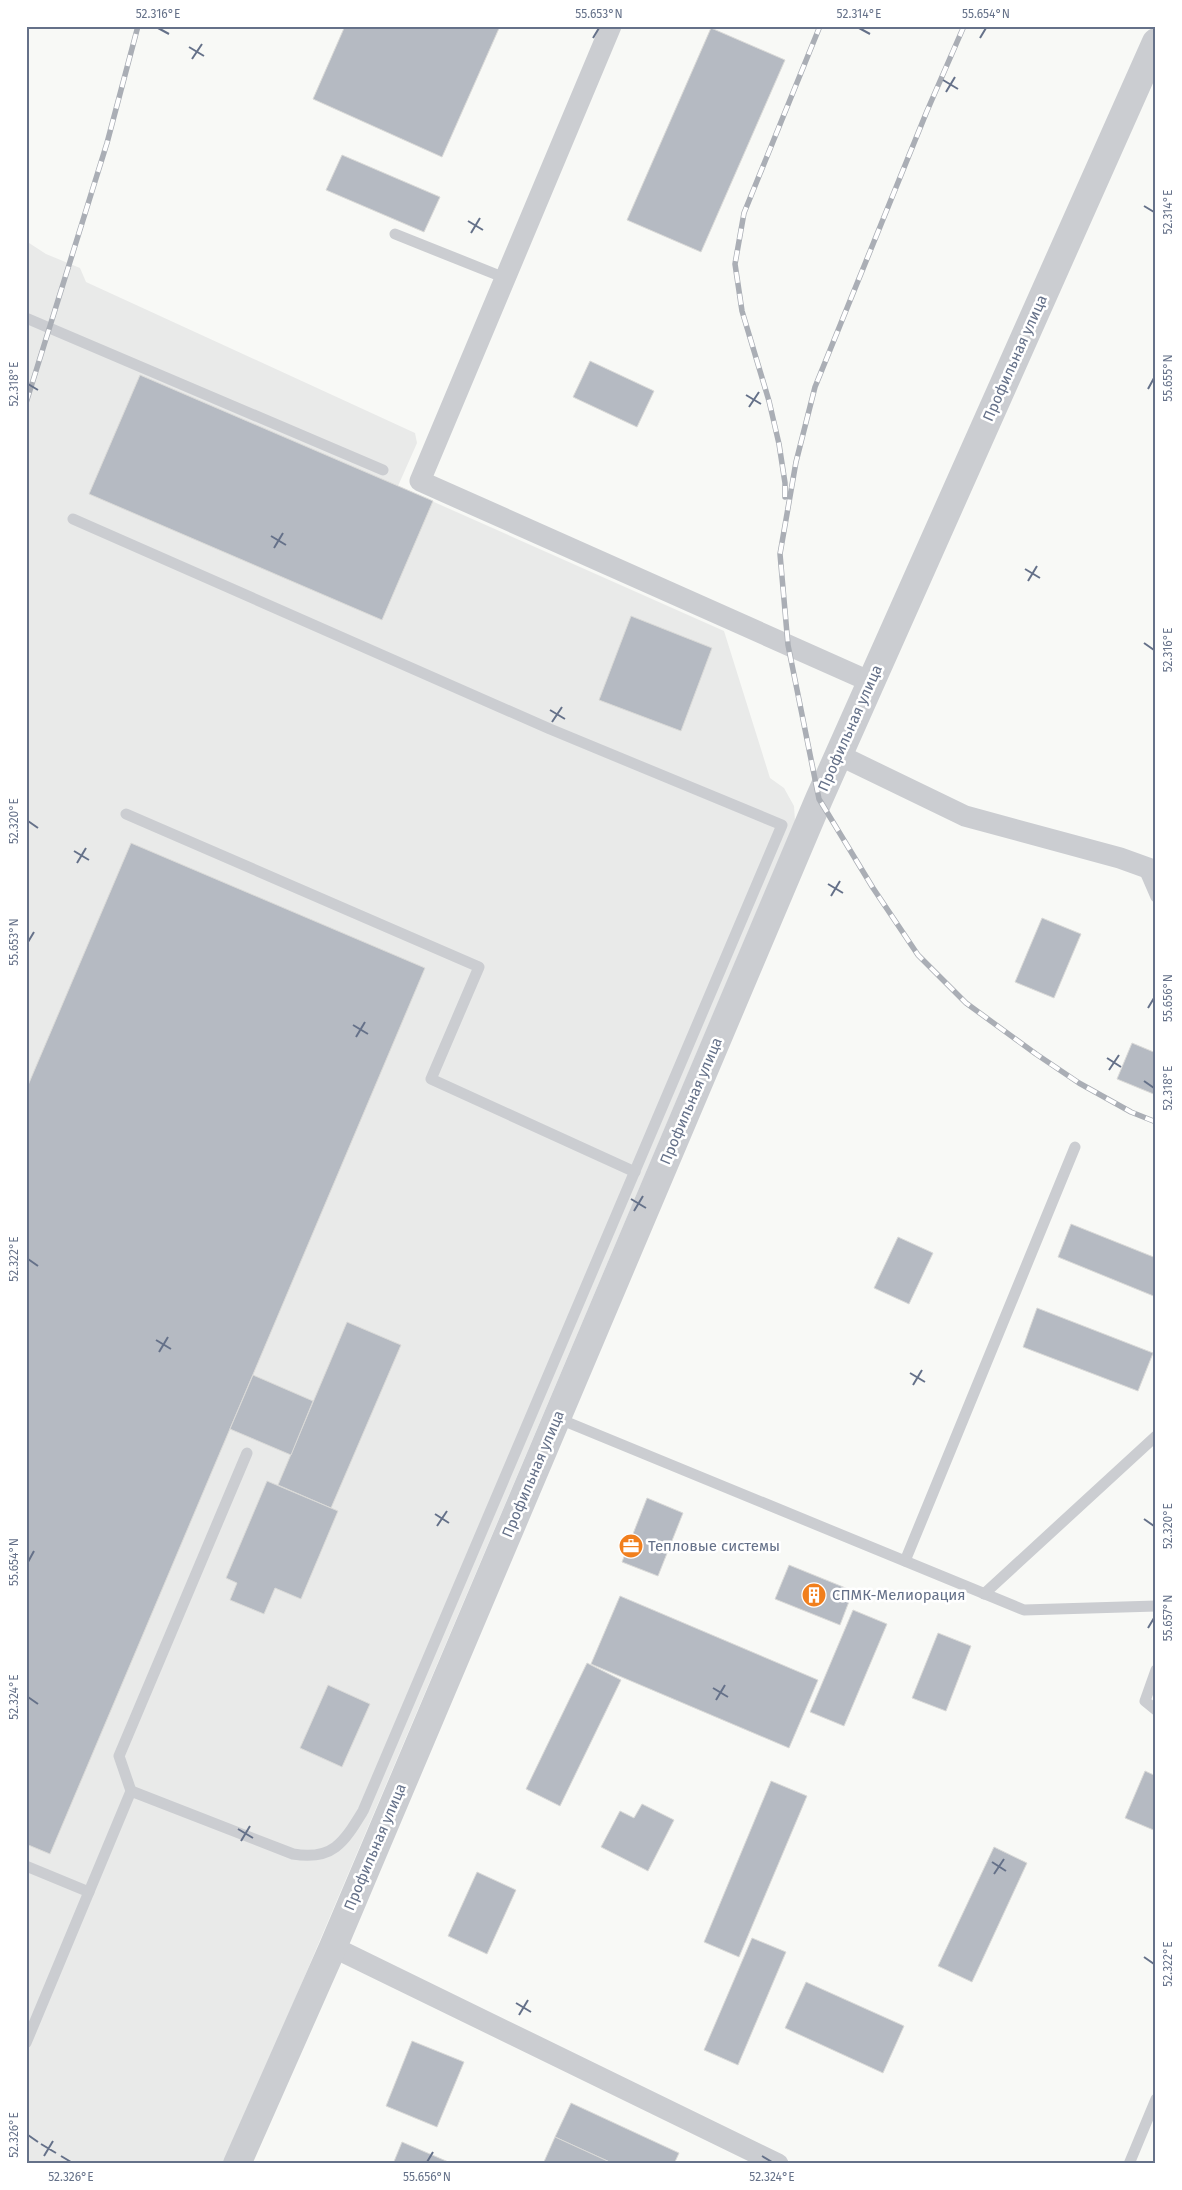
<svg xmlns="http://www.w3.org/2000/svg" width="1182" height="2190" viewBox="0 0 1182 2190" font-family="'Fira Sans',sans-serif">
<rect width="100%" height="100%" fill="#f8f9f6"/>
<path fill="#e9eae9" d="M26,241L46,254L80,268L86,282L415,433L417,443L398,486L724,631L770,778L784,788L794,806L795,821L225,2164H26Z"/>
<g fill="#b5bac2" stroke="#dadad8">
<path d="M345,26H500L442,157L313,99Z"/>
<path d="M711,28L785,60L701,252L627,220Z"/>
<path d="M342,155L440,197L424,232L326,190Z"/>
<path d="M590,361L654,391L637,427L573,397Z"/>
<path d="M140,375L433,501L382,620L89,494Z"/>
<path d="M631,616L712,648L681,731L599,700Z"/>
<path d="M131,843L425,968L50,1854L26,1844V1090Z"/>
<path d="M1042,918L1081,934L1054,998L1015,982Z"/>
<path d="M1132,1043L1156,1053V1095L1117,1079Z"/>
<path d="M1071,1224L1156,1258V1297L1058,1257Z"/>
<path d="M898,1237L933,1253L909,1304L874,1288Z"/>
<path d="M1037,1308L1153,1353L1138,1391L1023,1347Z"/>
<path d="M347,1322L401,1345L331,1508L278,1485Z"/>
<path d="M253,1375L313,1401L291,1455L230,1429Z"/>
<path d="M267,1481L338,1511L301,1599L275,1588L264,1614L230,1600L237,1583L226,1578Z"/>
<path d="M647,1498L683,1513L658,1576L622,1562Z"/>
<path d="M789,1565L853,1591L840,1625L775,1599Z"/>
<path d="M620,1596L818,1680L789,1748L591,1664Z"/>
<path d="M853,1610L887,1624L844,1726L810,1712Z"/>
<path d="M938,1633L971,1646L946,1711L912,1698Z"/>
<path d="M587,1663L621,1680L560,1806L526,1789Z"/>
<path d="M328,1685L370,1704L342,1767L300,1748Z"/>
<path d="M1145,1771L1156,1776V1831L1125,1818Z"/>
<path d="M771,1781L807,1796L739,1957L704,1942Z"/>
<path d="M642,1804L674,1820L648,1871L601,1847L620,1811L634,1818Z"/>
<path d="M994,1847L1027,1863L972,1982L938,1966Z"/>
<path d="M477,1872L516,1890L487,1954L448,1936Z"/>
<path d="M752,1938L786,1952L738,2065L704,2050Z"/>
<path d="M806,1982L904,2026L883,2073L785,2028Z"/>
<path d="M412,2041L464,2062L437,2127L386,2106Z"/>
<path d="M571,2103L679,2153L674,2164H614L555,2137Z"/>
<path d="M555,2137L614,2164H543Z"/>
<path d="M402,2142L453,2164H393Z"/>
</g>
<g fill="none" stroke-linecap="round" stroke-linejoin="round">
<g stroke="#cbcdd1" stroke-width="11">
<path d="M395,234L505,278"/>
<path d="M26,318L383,470"/>
<path d="M126,814L479,967L431,1079L635,1172"/>
<path d="M1143,867L1156,897"/>
<path d="M557,1418L1024,1610L1156,1606"/>
<path d="M905,1561L1075,1147"/>
<path d="M984,1594L1156,1436"/>
<path d="M1156,1670L1145,1701L1156,1710"/>
<path d="M131,1791L119,1756L247,1453"/>
<path d="M26,1866L89,1892"/>
<path d="M26,2043L131,1791L293,1854C333,1861 344,1842 363,1811L782,825L550,729L73,519"/>
<path d="M1129,2164L1156,2099"/>
</g>
<g stroke="#cbcdd1" stroke-width="21">
<path d="M611,26L420,481L871,682"/>
<path d="M839,755L965,816L1120,858L1156,871"/>
<path d="M333,1947L778,2164"/>
</g>
<path stroke="#cbcdd1" stroke-width="28" d="M237,2164L333,1947L819,799L1156,42"/>
<defs>
<g id="rail">
<path d="M964,26L927,111L815,387L796,462L780,554L788,645L819,799L873,888L918,955L966,1003L1036,1054L1079,1083L1131,1112L1156,1122"/>
<path d="M26,403L107,143L138,26"/>
<path d="M785,497V483L779,444L769,401L742,311L735,264L744,213L820,26"/>
</g>
</defs>
<use href="#rail" stroke="#aaaeb5" stroke-width="5.5"/>
<use href="#rail" stroke="#fff" stroke-width="4" stroke-dasharray="11" stroke-linecap="butt"/>
</g>
<path fill="none" stroke="#657189" stroke-width="2" d="M158,28L169,34M859,28L870,34M593,38L599,28M980,38L986,28M189,47L204,56M192,59L202,44M943,80L958,89M946,92L955,77M1144,206L1154,212M468,221L483,230M471,233L480,218M28,384L38,390M1148,389L1154,378M746,395L761,404M749,407L759,392M271,536L286,545M274,548L283,533M1025,569L1040,578M1028,581L1037,566M1144,643L1154,650M550,710L565,719M552,722L562,707M28,821L38,828M74,851L89,860M77,863L86,848M828,884L843,893M831,896L840,881M28,942L34,932M1148,1008L1154,998M353,1025L368,1034M356,1037L365,1022M1107,1058L1121,1067M1109,1070L1119,1055M1144,1081L1154,1088M631,1199L646,1208M634,1211L643,1196M28,1259L38,1266M156,1340L171,1349M159,1352L168,1337M910,1373L925,1382M913,1385L922,1370M435,1514L449,1523M1144,1519L1154,1526M437,1526L447,1511M28,1562L34,1551M1148,1628L1154,1618M713,1688L728,1697M28,1697L38,1704M716,1700L725,1685M238,1829L253,1838M241,1841L250,1826M992,1862L1006,1871M994,1874L1004,1859M1144,1957L1154,1964M516,2003L531,2012M519,2015L528,2000M28,2135L38,2142M41,2144L56,2153M44,2156L53,2141M61,2156L71,2162M762,2156L772,2162M427,2162L433,2152"/>
<defs>
<symbol id="office-disc" viewBox="-11 -11 22 22"><circle r="9.5" fill="#f17f1d" stroke="#fff"/><path d="M-6-3h4V-5.5h4V-3h4V5H-6ZM-1-4.5V-3h2v-1.5ZM-6 0V1H6V0Z" fill="#fff"/></symbol>
<symbol id="building-disc" viewBox="-11 -11 22 22"><circle r="9.5" fill="#f17f1d" stroke="#fff"/><path d="M-4-6H4V6H1V3H-1V6H-4ZM-2.5-4.3h1.7v1.8h-1.7ZM.8-4.3h1.7v1.8H.8ZM-2.5-1h1.7V.8h-1.7ZM.8-1h1.7V.8H.8Z" fill="#fff"/></symbol>
</defs>
<g fill-rule="evenodd">
<use href="#office-disc" x="617" y="1532" width="28" height="28"/>
<use href="#building-disc" x="800" y="1581" width="28" height="28"/>
</g>
<g text-anchor="middle" stroke-width="5" stroke-linejoin="round" paint-order="stroke">
<g font-size="15" fill="#657189" stroke="#fff">
<text transform="translate(1015 358) rotate(-66)" y="5">Профильная улица</text>
<text transform="translate(850 728) rotate(-66)" y="5">Профильная улица</text>
<text transform="translate(691 1101) rotate(-67)" y="5">Профильная улица</text>
<text transform="translate(533 1474) rotate(-67)" y="5">Профильная улица</text>
<text transform="translate(375 1847) rotate(-67)" y="5">Профильная улица</text>
</g>
<g font-size="15" fill="#657189" stroke="#fff" text-anchor="start">
<text x="648" y="1551">Тепловые системы</text>
<text x="832" y="1600">СПМК-Мелиорация</text>
</g>
</g>
<rect width="1182" height="2190" fill="none" stroke="#ffffff" stroke-width="55"/>
<rect x="28" y="28" width="1126" height="2134" fill="none" stroke="#657189" stroke-width="2"/>
<g font-size="12" text-anchor="middle" fill="#657189">
<text x="158" y="18">52.316°E</text>
<text x="599" y="18">55.653°N</text>
<text x="859" y="18">52.314°E</text>
<text x="986" y="18">55.654°N</text>
<text transform="translate(1168 212) rotate(-90)" y="4">52.314°E</text>
<text transform="translate(1168 378) rotate(-90)" y="4">55.655°N</text>
<text transform="translate(14 384) rotate(-90)" y="4">52.318°E</text>
<text transform="translate(1168 650) rotate(-90)" y="4">52.316°E</text>
<text transform="translate(14 821) rotate(-90)" y="4">52.320°E</text>
<text transform="translate(14 942) rotate(-90)" y="4">55.653°N</text>
<text transform="translate(1168 998) rotate(-90)" y="4">55.656°N</text>
<text transform="translate(1168 1088) rotate(-90)" y="4">52.318°E</text>
<text transform="translate(14 1259) rotate(-90)" y="4">52.322°E</text>
<text transform="translate(1168 1526) rotate(-90)" y="4">52.320°E</text>
<text transform="translate(14 1562) rotate(-90)" y="4">55.654°N</text>
<text transform="translate(1168 1618) rotate(-90)" y="4">55.657°N</text>
<text transform="translate(14 1697) rotate(-90)" y="4">52.324°E</text>
<text transform="translate(1168 1964) rotate(-90)" y="4">52.322°E</text>
<text transform="translate(14 2135) rotate(-90)" y="4">52.326°E</text>
<text x="71" y="2181">52.326°E</text>
<text x="427" y="2181">55.656°N</text>
<text x="772" y="2181">52.324°E</text>
</g>
</svg>
